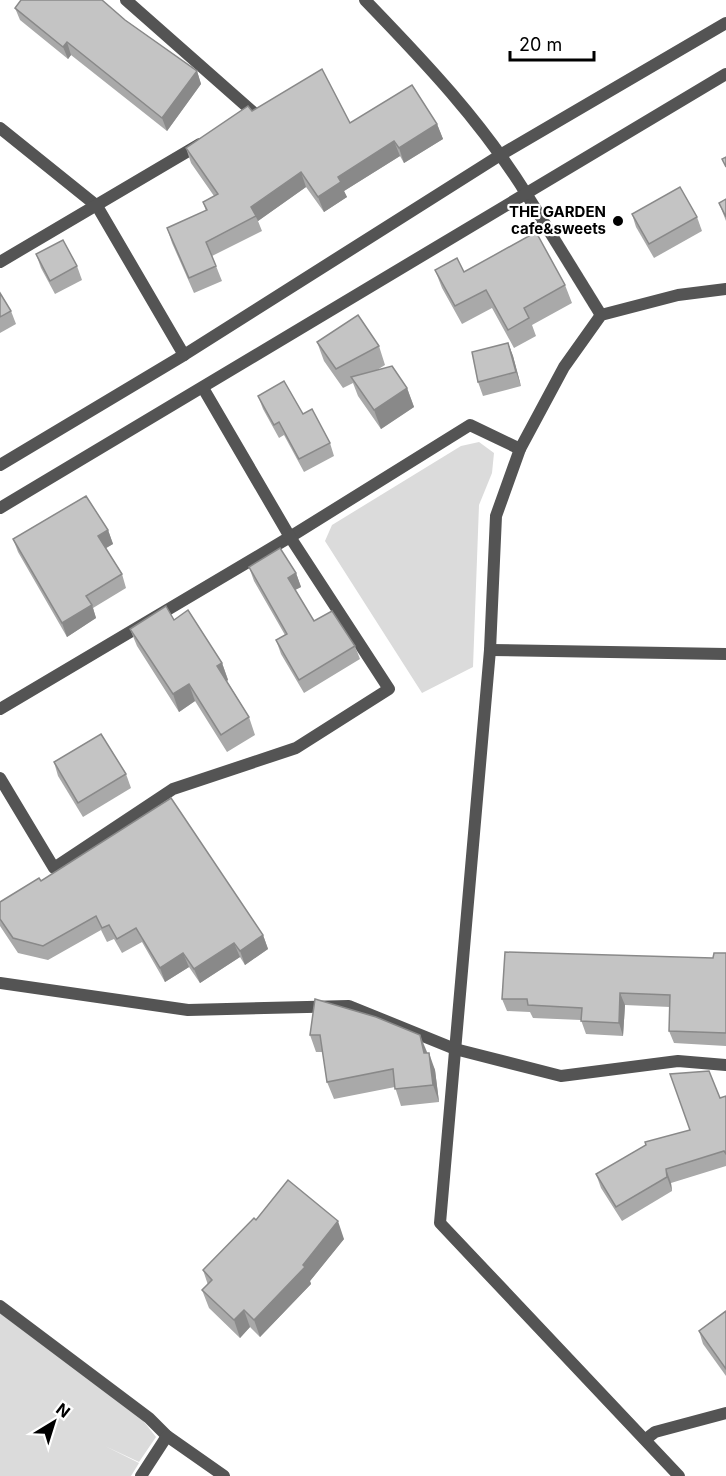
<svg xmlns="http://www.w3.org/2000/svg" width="726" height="1476" viewBox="0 0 726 1476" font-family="Inter,sans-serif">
<rect width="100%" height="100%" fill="#fff"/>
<g fill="#dbdbdb">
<path d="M479,442L494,453L492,473L479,505L473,667L422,693L325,541L332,525L461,446Z"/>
<path d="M0,1313L141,1418L156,1437L139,1462L105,1446L139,1463L131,1476H0Z"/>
</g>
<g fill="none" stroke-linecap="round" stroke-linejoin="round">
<g stroke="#545454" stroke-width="12">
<path d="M126,0L253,112L246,116"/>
<path d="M0,128L97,206L184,355"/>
<path d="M527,195L601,315"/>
<path d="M0,262L200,144"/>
<path d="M490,650L726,654"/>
<path d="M0,709L290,537L470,425L520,449"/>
<path d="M0,778L54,868L173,789L296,748L389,689L290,537L203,388"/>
<path d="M0,983L188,1010L349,1006L455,1049L561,1076L678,1061L726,1065"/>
<path d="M0,1306L149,1418L167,1436L224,1476"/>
<path d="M646,1439L655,1432L726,1413"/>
<path d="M141,1476L167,1436"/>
<path d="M679,1476L440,1223L490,650L496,516L520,449L564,367L601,315L678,295L726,289"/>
</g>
<g stroke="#545454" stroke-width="12">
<path d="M365,0C424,61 482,122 527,195"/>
<path d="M0,465L184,355L502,154L726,23"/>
<path d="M0,508L726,74"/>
</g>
</g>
<g fill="#a9a9a9">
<path d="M15,8L125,20L197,71L201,84L167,131L71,55L68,59L20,20Z"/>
<path d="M252,111L350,123L437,124L443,139L404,163L400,156L344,191L347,197L324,212L306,187L258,221L262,231L212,256L222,281L194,293L172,243L167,228L206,211L203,202L214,196L191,163L186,148Z"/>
<path d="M726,199V221L719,203Z"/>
<path d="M632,214L697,217L702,231L654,258L636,227Z"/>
<path d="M36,254L77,266L82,280L55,294L41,268Z"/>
<path d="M435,270L464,272L565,285L572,303L532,325L536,336L514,348L492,308L462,324L442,288Z"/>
<path d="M0,293L11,311L16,324L0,333Z"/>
<path d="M317,342L379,346L385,365L377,370L407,388L414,407L381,429L358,396L353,383L343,388L324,361Z"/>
<path d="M508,343L513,356L521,386L483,396L478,382Z"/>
<path d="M258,396L303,414L330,443L334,456L304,472L284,435L279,438L263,409Z"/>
<path d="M108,530L113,544L105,548L122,574L126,588L93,608L96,618L67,637L18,552L13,539Z"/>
<path d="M249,567L296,573L301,587L295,590L314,621L355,646L360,659L304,693L281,654L276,640L285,635L254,581Z"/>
<path d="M174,620L222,663L228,680L227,681L249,717L255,735L227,752L195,701L179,712L137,646L130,629Z"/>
<path d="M54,762L126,774L131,788L83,817L58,776Z"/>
<path d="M41,881L263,935L268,949L245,965L240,957L200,983L189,967L165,982L142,942L122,953L114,939L107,942L101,930L48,960L18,953L0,926V902Z"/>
<path d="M726,953V1046L674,1043L669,1031L670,1007L625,1005L623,1036L586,1034L581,1020L533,1018L530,1012L507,1011L502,999L713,958Z"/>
<path d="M315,999L427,1053L435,1070L439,1102L401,1106L395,1087L334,1099L327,1082L323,1052H316L310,1035Z"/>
<path d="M726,1096V1166L671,1183L672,1191L622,1221L601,1188L596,1174L690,1130L720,1098Z"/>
<path d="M256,1220L344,1239L310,1281L311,1284L260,1337L250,1327L240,1338L209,1308L202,1290L208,1285L203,1270Z"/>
<path d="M726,1311V1376L703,1344L699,1331Z"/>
</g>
<g fill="#898989">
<path d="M67,42L71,55L68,59L63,47Z"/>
<path d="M197,71L201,84L167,131L162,118Z"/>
<path d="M437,124L443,139L404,163L399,148Z"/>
<path d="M394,141L400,156L344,191L347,197L324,212L318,197L338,177Z"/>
<path d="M301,172L306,187L258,221L251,207Z"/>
<path d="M508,343L513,356L521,386L516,372Z"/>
<path d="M407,388L414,407L381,429L374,410Z"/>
<path d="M108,530L113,544L103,550L98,536Z"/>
<path d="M296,573L301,587L293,591L288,578Z"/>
<path d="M92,605L96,618L67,637L62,623Z"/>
<path d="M222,663L228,680L223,684L217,666Z"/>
<path d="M189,684L195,701L179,712L173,694Z"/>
<path d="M263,935L268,949L245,965L240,951Z"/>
<path d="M234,943L240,957L200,983L194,969Z"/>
<path d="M183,953L189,967L165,982L160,968Z"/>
<path d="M620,993L625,1005L623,1036L619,1023Z"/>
<path d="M420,1035L427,1052L430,1070L424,1053Z"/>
<path d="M429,1053L435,1070L439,1102L433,1085Z"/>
<path d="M666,1169L671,1183L672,1191L667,1177Z"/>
<path d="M338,1221L344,1239L310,1281L311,1284L260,1337L254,1320L303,1265Z"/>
<path d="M244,1310L250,1327L240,1338L234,1320Z"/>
</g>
<g fill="#c4c4c4" stroke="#898989" stroke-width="1.5">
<path d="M21,0H102L125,20L197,71L162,118L67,42L63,47L15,8Z"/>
<path d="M322,69L350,123L412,85L437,124L399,148L394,141L338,177L341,182L318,197L301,172L251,207L256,216L206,242L216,266L189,278L167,228L207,210L203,202L218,194L186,148L248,106L252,111Z"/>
<path d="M726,157V167L722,159Z"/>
<path d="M680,187L697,217L649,244L632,214Z"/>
<path d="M726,199V217L719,203Z"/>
<path d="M536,232L565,285L524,308L529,318L508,330L486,290L455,306L435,270L457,258L464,272Z"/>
<path d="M63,240L77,266L50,281L36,254Z"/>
<path d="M0,293L11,311L0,317Z"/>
<path d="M358,315L379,346L336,369L317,342Z"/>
<path d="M508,343L516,372L478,382L472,352Z"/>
<path d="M392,366L407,388L374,410L351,377Z"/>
<path d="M284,381L303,414L312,409L330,443L299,459L279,422L274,425L258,396Z"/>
<path d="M86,496L108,530L98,536L122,574L86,596L92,605L62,623L13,539Z"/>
<path d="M280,548L296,573L288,578L314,621L332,611L355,646L299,680L276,640L287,634L249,567Z"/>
<path d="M166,606L174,620L188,610L222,663L217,666L249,717L221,735L189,684L173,694L130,629Z"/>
<path d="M101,734L126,774L78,803L54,762Z"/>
<path d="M171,798L263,935L240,951L234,943L194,969L183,953L160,968L136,928L117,939L109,925L102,928L96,916L43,946L13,938L0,919V902L39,878L41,881Z"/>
<path d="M505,952L713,958L714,953H726V1033L669,1031L670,995L620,993L619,1023L581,1021L582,1008L528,1005L527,999H502Z"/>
<path d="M315,999L376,1017L420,1035L424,1053H429L433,1085L395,1089L393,1069L327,1082L320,1035H310Z"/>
<path d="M709,1071L720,1098L726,1096V1154L724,1151L666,1169L667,1177L616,1207L596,1174L646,1145L645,1142L690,1130L670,1074Z"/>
<path d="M288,1180L338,1221L303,1265L305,1267L254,1320L244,1310L234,1320L202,1290L212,1280L203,1270L254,1218L256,1220Z"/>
<path d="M726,1311V1369L699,1331Z"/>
</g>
<circle fill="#000" stroke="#fff" stroke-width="2" cx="618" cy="221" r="6"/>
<g text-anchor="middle" stroke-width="4.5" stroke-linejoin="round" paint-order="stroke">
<g font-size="15" font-weight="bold" fill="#000" stroke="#fff" text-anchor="end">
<text x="606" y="217">THE GARDEN<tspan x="606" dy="17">cafe&amp;sweets</tspan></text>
</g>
</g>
<g transform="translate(54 1422) rotate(38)" stroke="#ffffff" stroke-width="4.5" paint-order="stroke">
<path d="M0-4.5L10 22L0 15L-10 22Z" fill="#000000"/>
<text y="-9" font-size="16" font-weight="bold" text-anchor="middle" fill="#000000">N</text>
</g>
<path d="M510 51v9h84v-9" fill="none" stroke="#000000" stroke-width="3"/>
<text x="519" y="51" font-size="18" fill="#000000" stroke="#ffffff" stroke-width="4.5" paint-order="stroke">20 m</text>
</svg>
